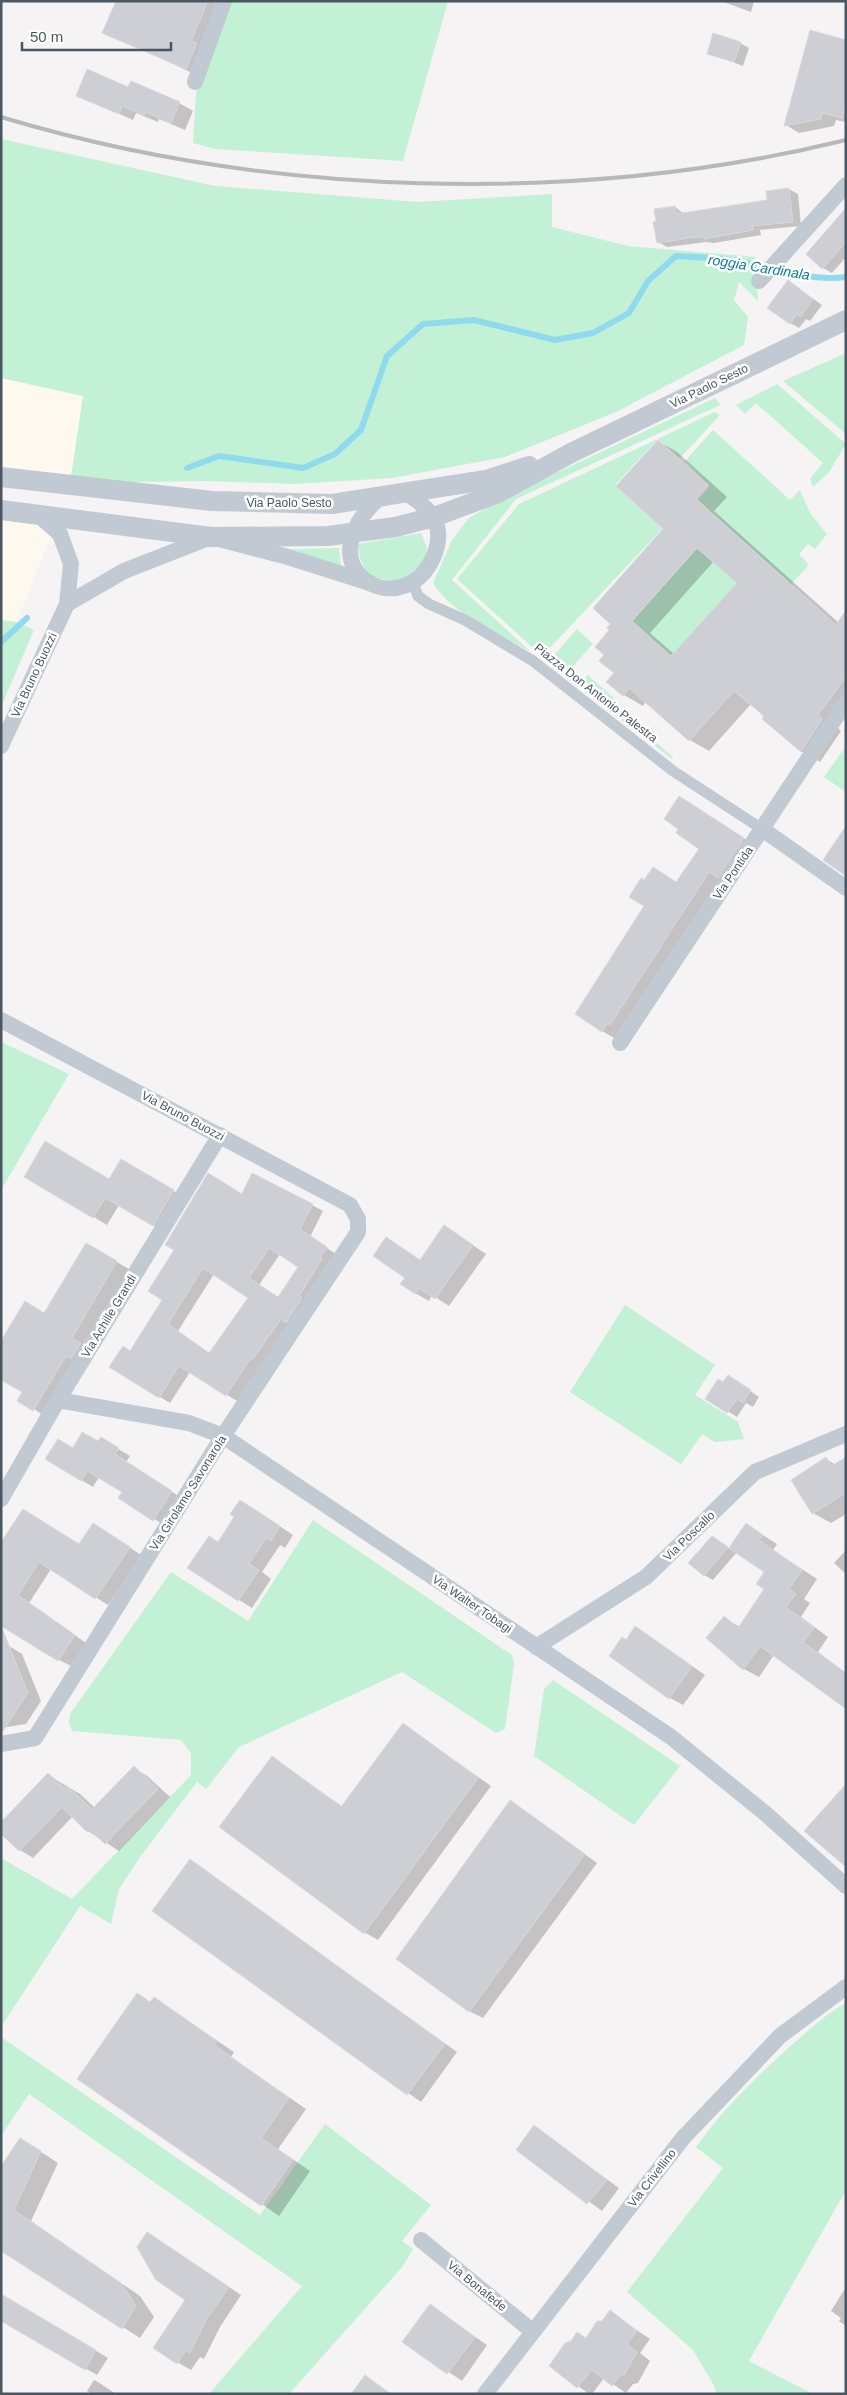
<svg xmlns="http://www.w3.org/2000/svg" width="847" height="2395" viewBox="0 0 847 2395" font-family="Arial,sans-serif">
<rect width="100%" height="100%" fill="#f5f3f3"/>
<g fill="#fdf9ef">
<path d="M1,378L83,396L71,477L1,469Z"/>
<path d="M1,516L35,520L52,534L17,622L1,620Z"/>
</g>
<g fill="#c3f1d5">
<path d="M232,1H448L403,161L215,149L193,143L196,93Z"/>
<path d="M1,139L215,186L418,202L552,194V227L628,246L755,257L758,301L739,282L734,300L748,317L744,345L616,412L505,457L392,478L296,484L205,481L131,482L71,477L83,396L1,378Z"/>
<path d="M846,353V434L783,381Z"/>
<path d="M777,384L846,444L829,472L813,487L810,479L823,463L756,403L745,414L736,405Z"/>
<path d="M715,398L720,405L516,499L452,580L530,651C496,632 455,617 433,583L452,540L469,518L503,498Z"/>
<path d="M715,412L720,415L680,458L658,439L615,485L662,529L542,656L457,579L519,504Z"/>
<path d="M713,430L790,500L800,490L810,513L827,534L815,549L808,544L799,554L809,565L791,584L698,500L710,486L685,461Z"/>
<path d="M421,533L427,548L424,563L400,582C372,578 361,577 358,544Z"/>
<path d="M339,548L341,567L291,549Z"/>
<path d="M697,548L737,583L671,656L632,621Z"/>
<path d="M1,620L17,622L34,630L1,707Z"/>
<path d="M577,629L593,644L564,676L548,662Z"/>
<path d="M588,675L617,701L613,706L673,757L672,759L577,686Z"/>
<path d="M846,746V792L824,777Z"/>
<path d="M1,1042L69,1074L1,1190Z"/>
<path d="M625,1305L715,1365L695,1395L738,1422L744,1439L715,1442L702,1434L681,1464L570,1392Z"/>
<path d="M313,1520L512,1655L514,1664L505,1729L496,1733L402,1672L239,1747L206,1789L197,1782L140,1857L119,1889L111,1924L80,1906L1,2027V1858L72,1899L191,1775V1753L181,1740L72,1731L69,1723L70,1714L171,1572L248,1621Z"/>
<path d="M553,1680L680,1766L634,1825L534,1756L544,1689Z"/>
<path d="M846,2003V2190L749,2361L813,2394H716L715,2387L693,2350L627,2292L723,2168L696,2147C724,2108 758,2075 794,2043C811,2028 826,2014 846,2003Z"/>
<path d="M1,2037L260,2215L325,2124L431,2205L402,2241L413,2249L403,2266L289,2394H209L302,2286L29,2094L1,2136Z"/>
</g>
<g fill="#0003" fill-rule="evenodd">
<path d="M117,1H225L199,76L103,32Z"/>
<path d="M721,1H754L751,12Z"/>
<path d="M846,41V122L836,120L834,126L799,133L786,125Z"/>
<path d="M740,43L749,48L743,66L708,53Z"/>
<path d="M129,88L179,103L193,111L185,130L159,119L158,122L136,113L133,120L77,95Z"/>
<path d="M789,189L798,194L801,226L760,230L761,235L714,243L706,242L667,247L658,242L675,207L684,214L768,201Z"/>
<path d="M846,208V257L832,273L823,268Z"/>
<path d="M789,282L822,305L810,321L806,319L799,328L790,323Z"/>
<path d="M658,441L677,452L727,497L714,511L839,623L846,619V715L837,727L841,731L820,762L801,751L751,704L709,751L690,740L646,701L643,706L624,695L605,654L610,629L665,529ZM714,561L738,583L674,654L650,633Z"/>
<path d="M680,797L757,847L616,1039L602,1031L645,906L677,883L700,848L680,829Z"/>
<path d="M121,1160L187,1199L167,1233L119,1205L107,1225L26,1176L110,1181Z"/>
<path d="M242,1195L312,1205L323,1211L310,1237L336,1254L237,1401L190,1372L170,1403L111,1367L131,1352ZM280,1254L299,1267L279,1298L259,1285ZM214,1274L250,1298L210,1354L178,1331Z"/>
<path d="M444,1226L486,1254L449,1306L432,1295L429,1301L415,1293L406,1277L421,1261Z"/>
<path d="M87,1245L129,1269L46,1417L34,1409L24,1392L1,1368V1337L3,1338L44,1314Z"/>
<path d="M737,1382L759,1397L753,1407L746,1403L737,1417L707,1398L724,1384Z"/>
<path d="M101,1439L130,1456L126,1462L183,1499L166,1526L120,1498L124,1492L99,1477L93,1487L47,1459L98,1443Z"/>
<path d="M826,1459L836,1465L846,1459V1514L831,1523L813,1513Z"/>
<path d="M254,1509L293,1535L285,1548L280,1545L262,1572L271,1579L252,1608L189,1568Z"/>
<path d="M35,1517L80,1545L105,1531L141,1555L108,1605L51,1569L29,1603L86,1643L71,1666L41,1651L1,1623Z"/>
<path d="M747,1525L777,1544L773,1550L817,1579L804,1599L810,1603L801,1617L828,1637L818,1652L846,1673V1708L774,1655L759,1677L744,1669L724,1618L740,1627L766,1589V1571L737,1552L713,1580L704,1575L721,1542L730,1549Z"/>
<path d="M846,1550V1574L834,1563Z"/>
<path d="M636,1628L705,1675L683,1705L670,1698L626,1641Z"/>
<path d="M9,1646L22,1654L41,1701L26,1724L1,1728Z"/>
<path d="M403,1724L491,1786L378,1940L364,1932L272,1757L343,1807Z"/>
<path d="M134,1768L147,1776L170,1797L119,1851L88,1831L73,1816L33,1858L20,1850L48,1775L80,1794L95,1808Z"/>
<path d="M510,1801L597,1863L483,2018L469,2011Z"/>
<path d="M190,1861L457,2052L421,2102L154,1911Z"/>
<path d="M154,1998L234,2052L231,2057L306,2109L278,2149L310,2171L279,2216L79,2078Z"/>
<path d="M535,2127L619,2188L602,2211L518,2150Z"/>
<path d="M38,2150L58,2163L31,2221L140,2296L154,2317L140,2338L1,2249V2168Z"/>
<path d="M148,2233L241,2295L220,2327L204,2359L200,2357L191,2370L177,2362L187,2299Z"/>
<path d="M846,2287V2326L839,2321L841,2318L831,2311Z"/>
<path d="M1,2295L108,2358L97,2375L3,2321L1,2324Z"/>
<path d="M430,2306L487,2345L462,2381L404,2342Z"/>
<path d="M610,2312L650,2339L640,2353L650,2361L638,2383L633,2384L626,2393L604,2378L592,2394H589L551,2366L586,2339Z"/>
<path d="M365,2377L379,2385L391,2394H353Z"/>
<path d="M94,2380L98,2382L116,2394H92L87,2391Z"/>
</g>
<g fill="none" stroke-linecap="round" stroke-linejoin="round">
<g stroke="#90daee" stroke-width="6">
<path d="M187,468L219,456L303,468L335,454L361,430L387,356L423,324L474,320L555,340L593,333L629,313L648,281L676,256C694,257 713,257 731,260C769,266 806,282 846,277"/>
<path d="M1,642L27,618"/>
</g>
</g>
<g fill="#cdcfd5" stroke="#d7d9de" fill-rule="evenodd">
<path d="M116,1H208L191,41L197,43L186,69L102,33Z"/>
<path d="M810,30L846,40V104L842,118L822,113L821,119L784,126Z"/>
<path d="M713,33L741,42L734,62L707,54Z"/>
<path d="M87,69L128,87L131,81L180,102L171,123L145,112L144,115L122,106L119,114L76,96Z"/>
<path d="M789,188L793,222L752,226L753,230L704,239V237H696L657,243L653,222L656,221L654,209L675,206L676,214L767,200L766,191Z"/>
<path d="M846,208V242L822,269L806,254Z"/>
<path d="M788,280L813,299L800,317L797,314L790,324L767,308Z"/>
<path d="M658,440L708,485L696,499L836,625L846,610V677L818,715L822,719L801,752L762,719L764,716L734,691L689,741L629,688L623,696L606,682L614,673L599,661L604,655L595,647L609,630L607,628L610,624L593,608L663,529L616,486ZM697,548L737,583L671,656L632,621Z"/>
<path d="M679,796L744,838L718,878L709,872L610,1025L608,1023L602,1032L575,1014L644,906L629,897L641,878L644,880L653,867L676,882L699,849L676,833L678,829L664,819Z"/>
<path d="M846,826V876L823,860Z"/>
<path d="M45,1141L109,1179L121,1159L174,1190L153,1226L105,1198L93,1218L24,1177Z"/>
<path d="M208,1173L242,1194L252,1173L313,1204L300,1229L327,1247L320,1257L322,1259L299,1296L302,1298L286,1323L281,1319L253,1359L251,1358L226,1396L179,1366L159,1398L109,1367L123,1346L130,1351L162,1300L148,1291L174,1250L165,1245ZM269,1248L298,1267L278,1297L249,1278ZM203,1268L248,1298L209,1353L168,1324Z"/>
<path d="M444,1225L473,1245L435,1299L419,1288L415,1294L400,1284L405,1278L373,1256L386,1237L420,1260Z"/>
<path d="M86,1243L117,1261L72,1338L81,1343L71,1359L66,1356L33,1411L17,1401L22,1392L1,1380V1341L25,1301L44,1313Z"/>
<path d="M728,1375L751,1390L743,1403L737,1399L727,1413L705,1399L718,1379L723,1382Z"/>
<path d="M82,1432L98,1441L101,1437L119,1448L115,1454L172,1491L153,1521L118,1498L122,1492L87,1471L81,1481L45,1459L58,1439L73,1448Z"/>
<path d="M826,1457L832,1466L846,1457V1493L812,1514L791,1480Z"/>
<path d="M240,1500L280,1526L271,1541L266,1538L249,1564L259,1570L238,1601L187,1568L209,1536L218,1542L234,1517L230,1514Z"/>
<path d="M23,1509L79,1544L93,1523L130,1547L95,1599L39,1562L18,1595L75,1635L58,1661L1,1626V1542Z"/>
<path d="M746,1523L763,1535L759,1540L802,1570L789,1589L796,1594L786,1607L814,1628L803,1642L846,1673V1709L760,1646L743,1670L706,1638L724,1616L738,1628L764,1589L756,1584L764,1572L729,1548Z"/>
<path d="M712,1536L728,1547L704,1576L688,1563Z"/>
<path d="M635,1626L692,1666L669,1699L609,1656L622,1637L626,1640Z"/>
<path d="M2,1628L28,1693L1,1734V1629Z"/>
<path d="M403,1723L478,1778L364,1934L219,1827L272,1756L341,1807Z"/>
<path d="M134,1766L158,1789L105,1844L89,1829L87,1832L62,1807L19,1851L1,1834V1822L48,1773L64,1788L66,1785L92,1809Z"/>
<path d="M846,1784V1867L804,1831Z"/>
<path d="M510,1800L585,1854L469,2012L396,1959Z"/>
<path d="M190,1859L445,2044L407,2095L152,1911Z"/>
<path d="M137,1993L150,2002L154,1997L217,2041L214,2045L289,2098L261,2138L293,2160L261,2206L77,2079Z"/>
<path d="M534,2125L607,2180L587,2204L516,2150Z"/>
<path d="M20,2138L41,2151L14,2210L122,2284L136,2306L122,2329L1,2251V2166Z"/>
<path d="M147,2232L229,2287L206,2320L190,2353L186,2350L177,2364L153,2348L185,2300L156,2280L137,2247Z"/>
<path d="M1,2294L96,2350L85,2370L1,2321Z"/>
<path d="M430,2304L475,2337L447,2374L402,2342Z"/>
<path d="M610,2310L637,2331L627,2344L637,2352L624,2375L620,2376L612,2386L592,2370L577,2388L549,2366L565,2343L571,2341L577,2332L586,2338L597,2321H602Z"/>
<path d="M365,2375L390,2394H351Z"/>
</g>
<g fill="none" stroke-linecap="round" stroke-linejoin="round">
<path stroke="#c1cad2" stroke-width="11" d="M413,583L418,596L429,604L465,620L533,661L673,771L762,829"/>
<g stroke="#c1cad2" stroke-width="16">
<path d="M195,82L224,1"/>
<path d="M759,281L846,185"/>
<path d="M380,497C297,573 410,629 436,550C445,521 426,506 405,492"/>
<path d="M67,604L124,571L211,537L288,557L370,583"/>
<path d="M1,746L67,604L71,564L60,534L37,514"/>
<path d="M762,829L846,888"/>
<path d="M1,1020L350,1205L358,1219V1232L223,1436L35,1738L1,1744"/>
<path d="M620,1043L846,702"/>
<path d="M58,1400L189,1423L223,1436L671,1737L766,1814L846,1886"/>
<path d="M1,1499L58,1400L220,1135"/>
<path d="M536,1647L646,1577L755,1472L846,1434"/>
<path d="M421,2240L532,2331"/>
<path d="M485,2394L683,2138L780,2036L846,1987"/>
</g>
<g stroke="#c1cad2" stroke-width="20">
<path d="M1,477L212,501L332,504L486,480L529,466"/>
<path d="M1,510L211,537L328,536L395,527L434,517L498,493L571,453L846,320"/>
</g>
<path stroke="#b5b8bd" stroke-width="4" d="M1,117C267,197 576,206 846,140"/>
</g>
<g text-anchor="middle" stroke-width="5" stroke-linejoin="round" paint-order="stroke">
<g font-size="12" fill="#4a5661" stroke="#fff">
<text transform="translate(709 386) rotate(-26)" y="4">Via Paolo Sesto</text>
<text x="289" y="507">Via Paolo Sesto</text>
<text transform="translate(34 675) rotate(-65)" y="4">Via Bruno Buozzi</text>
<text transform="translate(596 693) rotate(38)" y="4">Piazza Don Antonio Palestra</text>
<text transform="translate(733 873) rotate(-56)" y="4">Via Pontida</text>
<text transform="translate(183 1116) rotate(28)" y="4">Via Bruno Buozzi</text>
<text transform="translate(109 1316) rotate(-59)" y="4">Via Achille Grandi</text>
<text transform="translate(188 1493) rotate(-58)" y="4">Via Girolamo Savonarola</text>
<text transform="translate(689 1536) rotate(-44)" y="4">Via Poscallo</text>
<text transform="translate(472 1604) rotate(34)" y="4">Via Walter Tobagi</text>
<text transform="translate(652 2178) rotate(-52)" y="4">Via Crivellino</text>
<text transform="translate(477 2286) rotate(39)" y="4">Via Bonafede</text>
</g>
<g font-size="14" font-style="italic" fill="#0c7c9b" stroke="#fff">
<text transform="translate(759 267) rotate(9)" y="5">roggia Cardinala</text>
</g>
</g>
<rect width="847" height="2395" fill="none" stroke="#4a5661" stroke-width="5"/>
<path d="M22 42v8h149v-8" fill="none" stroke="#4a5661" stroke-width="2.5"/>
<text x="30" y="42" font-size="15" fill="#4a5661" stroke="#ffffff" stroke-width="4" paint-order="stroke">50 m</text>
</svg>
